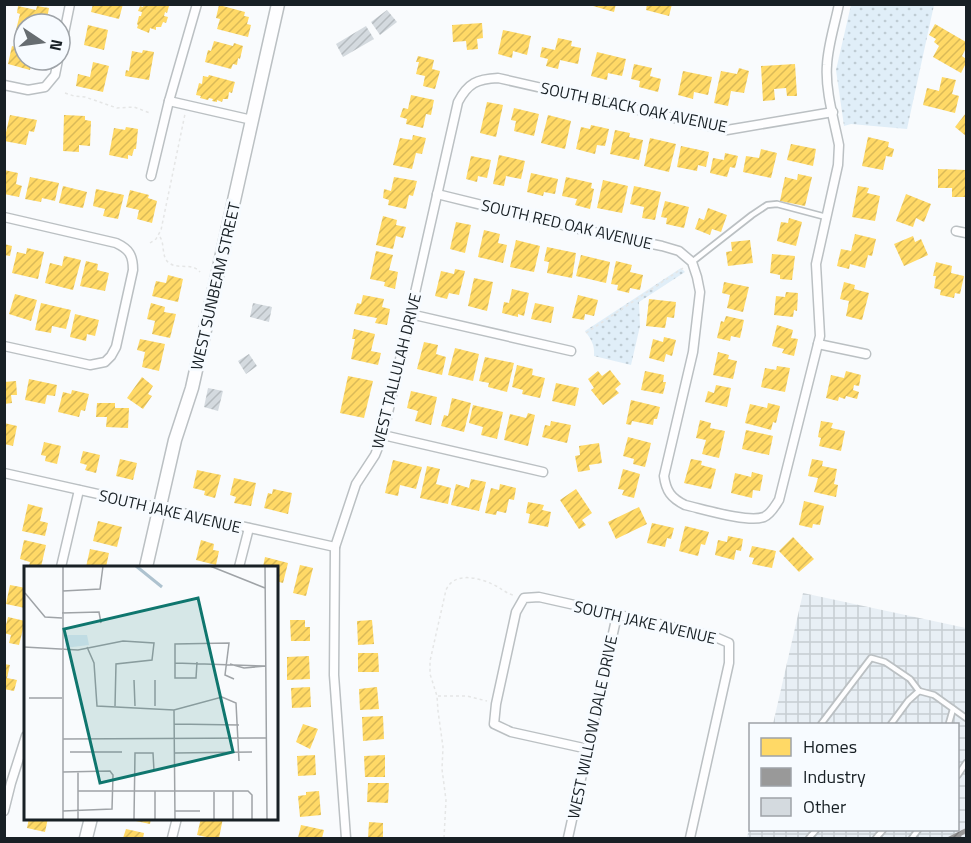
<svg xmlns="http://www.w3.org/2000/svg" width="971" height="843" viewBox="0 0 971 843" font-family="'Titillium Web',sans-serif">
<defs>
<pattern id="industrial-grid" width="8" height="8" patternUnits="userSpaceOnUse" patternTransform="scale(1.5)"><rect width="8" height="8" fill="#e8eff5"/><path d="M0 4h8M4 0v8" fill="none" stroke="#c6cdd2"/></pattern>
<pattern id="park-dots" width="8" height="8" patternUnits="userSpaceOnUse" patternTransform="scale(1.5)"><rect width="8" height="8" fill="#e0eef8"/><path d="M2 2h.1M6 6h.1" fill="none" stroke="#bfccd4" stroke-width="1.8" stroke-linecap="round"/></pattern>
<pattern id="homes-hatch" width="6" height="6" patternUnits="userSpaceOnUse" patternTransform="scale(1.5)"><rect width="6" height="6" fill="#ffd966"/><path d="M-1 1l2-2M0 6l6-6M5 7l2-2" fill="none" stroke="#daba58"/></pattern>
<pattern id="industry-hatch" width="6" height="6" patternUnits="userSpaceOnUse" patternTransform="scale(1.5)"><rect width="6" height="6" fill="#999"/><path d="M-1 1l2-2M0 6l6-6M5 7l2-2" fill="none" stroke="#7c7c7d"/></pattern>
<pattern id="building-hatch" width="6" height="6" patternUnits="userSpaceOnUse" patternTransform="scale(1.5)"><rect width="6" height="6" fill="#d4dadf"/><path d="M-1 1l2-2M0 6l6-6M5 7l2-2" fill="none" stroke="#b5bbbf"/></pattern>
</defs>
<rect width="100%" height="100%" fill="#f9fbfd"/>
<path fill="url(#industrial-grid)" d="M803,593L966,628V838H747L750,823V830H958V724H773Z"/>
<g fill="url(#park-dots)">
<path d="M851,5H934L907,129L851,124L844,126L836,70Z"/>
<path d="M681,268L685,272L639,302L640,326L631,365L594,356C595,345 591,339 585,331Z"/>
</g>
<g fill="url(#homes-hatch)">
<path d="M93,4H123L119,19L91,12Z"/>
<path d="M144,4L169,6L167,13L165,12L164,16L168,17L166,23L163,22L161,27H156V30L150,28L149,33L137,28L138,25L137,24L139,16H141L142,12L138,11L140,6L143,7Z"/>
<path d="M586,4H616L614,12Z"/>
<path d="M647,4H672L669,16L646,10Z"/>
<path d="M219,5L245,12L244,16L249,17L247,24L251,25L248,37L217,29L220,19L216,18Z"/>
<path d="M18,6L36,10L37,6L49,8L46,24L38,23V24H24V32L16,30L20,14L17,13Z"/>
<path d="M482,23L483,38L477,39L478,49L467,50L466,41L453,42L452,25Z"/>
<path d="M935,24L966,42V48L962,56L966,59V63L961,73L933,57L939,46L934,42L936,39L929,35Z"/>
<path d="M88,25L108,30L104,50L84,45Z"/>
<path d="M503,30L531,36L527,55L513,51L512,58L498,54Z"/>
<path d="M558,38L572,41L571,46L581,48L578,64L560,60L558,69L546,66L548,59L540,57L542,47L555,50Z"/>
<path d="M17,39L24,41V60H32L30,70L8,64L12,46L15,47Z"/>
<path d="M214,41L233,46L234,43L243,46L240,59L238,58L237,65L233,64L231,69L205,62L208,50L211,51Z"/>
<path d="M143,50L154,52L149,80L125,76L126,70L129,71L132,51L142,53Z"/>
<path d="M597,52L626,59L622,76L608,73L607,80L591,76Z"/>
<path d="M418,56L434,60L432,69L440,71L435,89L423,86L425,76L416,74L419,62H416Z"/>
<path d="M93,62L109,66L103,92L76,86L78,74L90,77Z"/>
<path d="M634,64L652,68L650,76L661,79L658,92L639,87L640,81L631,79Z"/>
<path d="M795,64L797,96H787L786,88L774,89L775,100L763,101L761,66Z"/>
<path d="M739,68L749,71L744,93L731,91L728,106L714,103L721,71L737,74Z"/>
<path d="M683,71L712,77L708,95L694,92L693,99L678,95Z"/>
<path d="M209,75L235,82L232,93L229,92L228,99H223L222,102L217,100V102L212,101L213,99L209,98L208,100L200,98L201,96L196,95L199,83L202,84L203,76L208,77Z"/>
<path d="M942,77L956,80L952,94L959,96L955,113L923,105L927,88L939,91Z"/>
<path d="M411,95L434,100L431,115L426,114L423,128L406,124L407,119L400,117L403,108L408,109Z"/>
<path d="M487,102L503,105L496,137L480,133Z"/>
<path d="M514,108L539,114L534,136L514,131L516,121L511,120Z"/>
<path d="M966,113V136L955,127Z"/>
<path d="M10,115L37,120L34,132L29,131L26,145L4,141Z"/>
<path d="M64,115L85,116V120L91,121L90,146L79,145V152L63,151Z"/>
<path d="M548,115L571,121L565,149L541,143Z"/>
<path d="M591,125L609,129L605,146L597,145L595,154L576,149L581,127L590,129Z"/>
<path d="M126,127L138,129L136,149H134L132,156L128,155V159L109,155L114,128L125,130Z"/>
<path d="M615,130L630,133L629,137L643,140L639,160L610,154Z"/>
<path d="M413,135L426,138L422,154L416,153L412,169L393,165L400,138L412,140Z"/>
<path d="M868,137L889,142L888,147L894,149L892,157L886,156L883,170L862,166Z"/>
<path d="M650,138L676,144L669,172L644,166Z"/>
<path d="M791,144L816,149L813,166L787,160Z"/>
<path d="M681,146L709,152L706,167L698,165L697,171L677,167Z"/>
<path d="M761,149L777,153L771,178L743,172L746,156L759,158Z"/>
<path d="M725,153L738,156L735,168L730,167L727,177L710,173L713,158L724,160Z"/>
<path d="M499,155L525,161L521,179L506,176L504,186L493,184Z"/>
<path d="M471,156L491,160L487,178L478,176L477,182L466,179Z"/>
<path d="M938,169L966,170L965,197H952V188H938Z"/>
<path d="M4,170L18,173L16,184L22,186L19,197L4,194Z"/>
<path d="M531,173L558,179L555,194L544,192L543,196L527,192Z"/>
<path d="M798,174L812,177L805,206L780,201L785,177L797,180Z"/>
<path d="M30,177L59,183L55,201L42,198L41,202L25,199Z"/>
<path d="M394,177L417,181L413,196L409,195L406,209L388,205L389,200L383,198L384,189L391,191Z"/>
<path d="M566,177L592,183L591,188L594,189L590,209L575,205L577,199L562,196Z"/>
<path d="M603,180L628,186L622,213L597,208Z"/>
<path d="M63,186L87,192L83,208L59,203Z"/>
<path d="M634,186L661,192L655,220L642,218L644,207L630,204Z"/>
<path d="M858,186L869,188L867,193L880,196L875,221L852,217Z"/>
<path d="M96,189L124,195L118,219L103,216L105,209L93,206Z"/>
<path d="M130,190L149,195L148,198L157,201L152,223L137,219L139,210L126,207Z"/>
<path d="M906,194L931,204L924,222L916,218L913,227L896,221Z"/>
<path d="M665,201L689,207L684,228L666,224L667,218L661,217Z"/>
<path d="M708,208L727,215L721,232L712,229L710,235L695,229L699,218L704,220Z"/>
<path d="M383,216L397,220L396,225L406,227L403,238L396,236L393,249L376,245Z"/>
<path d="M789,218L802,222L796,246L777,241L781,222L788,223Z"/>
<path d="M456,222L471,225L465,253L450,249Z"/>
<path d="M484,230L500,234L498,243L507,245L503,263L478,257Z"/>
<path d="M855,234L876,239L872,256L868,255L865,268L850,264L849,269L837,266L841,249L851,251Z"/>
<path d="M913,236L915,242L921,239L928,255L904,266L894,244Z"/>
<path d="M516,240L540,246L534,272L510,267Z"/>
<path d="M750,240L753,263L728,266L726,252L732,251L731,242Z"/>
<path d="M4,244L12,246L10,256L4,255Z"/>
<path d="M547,247L576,253L572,278L547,273L549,262L544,261Z"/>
<path d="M27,248L44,252L38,279L12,273L17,252L26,254Z"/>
<path d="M376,251L393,255L389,270L398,272L395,289L384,286L385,282L370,279Z"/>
<path d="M772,254L795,256L792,280L780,279V275L770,273Z"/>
<path d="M581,255L610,262L606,283L576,276Z"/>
<path d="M64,256L81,260L73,290L45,283L50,263L62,266Z"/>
<path d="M86,261L98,264L97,270L109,273L105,291L80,286Z"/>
<path d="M616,261L632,265L630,272L643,275L640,290L630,288L629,293L617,290L618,285L611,284Z"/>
<path d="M936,262L952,266L951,273L964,276L960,294L955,293L954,298L940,295L941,290L934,288L936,276H933Z"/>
<path d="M455,269L465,271L459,295L449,293L447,299L435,296L441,271L454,274Z"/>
<path d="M168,275L183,279L178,302L152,296L156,281L166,283Z"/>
<path d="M474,278L493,282L487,311L468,306Z"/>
<path d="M724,282L749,287L743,312L727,308L730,295L722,293Z"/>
<path d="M844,282L855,285L854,289L869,293L862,320L846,316L849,301L840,299Z"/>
<path d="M512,289L529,293L524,316L518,314V317L502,313L504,302L509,303Z"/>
<path d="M786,292L798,293L797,311L794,310L793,317L774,315L776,296L785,297Z"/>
<path d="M15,294L37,300L31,321L9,314Z"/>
<path d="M363,295L384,299L382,307L390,309L387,325L375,323L377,318L354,314L357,303L361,304Z"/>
<path d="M578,295L598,300L594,316L585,314L584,320L572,318Z"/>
<path d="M649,299L676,302L674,318L667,317L665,328L646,326Z"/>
<path d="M41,303L71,310L66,329L52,326L51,333L35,330Z"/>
<path d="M151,303L165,307L164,312L176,314L170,338L152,334L155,321L147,319Z"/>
<path d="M535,303L554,307L551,323L531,319Z"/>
<path d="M75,314L99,320L95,336L87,334L86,341L70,337Z"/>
<path d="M726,316L744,320L740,338L731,336L730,341L717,338L721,321L724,322Z"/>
<path d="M777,325L793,330L791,338L798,339L794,356L782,353L784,349L772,346Z"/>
<path d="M354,329L375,334L371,351L381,353L378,365L351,359L355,339H352Z"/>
<path d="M664,337L676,340L672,356L666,354L664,362L649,358L653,339L663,342Z"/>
<path d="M140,339L165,344L159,371L142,367L145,352L137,350Z"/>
<path d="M424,342L438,345L436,354L446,357L442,375L417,369Z"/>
<path d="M455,348L479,354L473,381L448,375Z"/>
<path d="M718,352L729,355L728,359L737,361L733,379L713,375Z"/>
<path d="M485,357L514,363L507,392L488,387L489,383L479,381Z"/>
<path d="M517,365L533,369L532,375L545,378L540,398L522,394L523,390L512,387Z"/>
<path d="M777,366L790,368L785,392L761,387L765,368L776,370Z"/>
<path d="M610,370L621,384L615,389L619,393L603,405L591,390L594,388L588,379L598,371L602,376Z"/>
<path d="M645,371L664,375L663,382H666L663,394L641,390Z"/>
<path d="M846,371L861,375L859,386L854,385L853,390L859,392L857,399L846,396L845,399L839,397L838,401L826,398L831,375L844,378Z"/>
<path d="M348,376L373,381L364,418L340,413Z"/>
<path d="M142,377L153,386L148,394L152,396L143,409L127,398Z"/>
<path d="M29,379L57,385L55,396L47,395L45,404L25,400Z"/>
<path d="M16,381L17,395H11L12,403L4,404V382Z"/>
<path d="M556,383L579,388L575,406L552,401Z"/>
<path d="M716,385L731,388L727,407L705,402L708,391L714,393Z"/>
<path d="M72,390L89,394L85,411L81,410L79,417L58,412L63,392L71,394Z"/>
<path d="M411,391L437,397L431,425L415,421L418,411L407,408Z"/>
<path d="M452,398L471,403L464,432L441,426L444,415L448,416Z"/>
<path d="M631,400L660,407L657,419H654L653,425L632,421L631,425L626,424Z"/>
<path d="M97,403H115V408H129L128,428L106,427L107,417H96Z"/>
<path d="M768,403L780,406L776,423L773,422L771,430L745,423L750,404L767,408Z"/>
<path d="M473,405L503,412L497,439L481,435L483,427L469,423Z"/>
<path d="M528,413L535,415L528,446L504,440L510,414L526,418Z"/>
<path d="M700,420L711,423L710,428L725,431L719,458L702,454L706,440L696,438Z"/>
<path d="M551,421L571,425L567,443L542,437L545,425L550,426Z"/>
<path d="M821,421L833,423L831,428L845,431L841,451L819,446L821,438L818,437Z"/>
<path d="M4,423L17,426L13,446L4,444Z"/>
<path d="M746,430L773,436L769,455L742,449Z"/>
<path d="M628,437L651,443L645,467L633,464L634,459L623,456Z"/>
<path d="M44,442L61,446L57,464L45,461L46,456L41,455Z"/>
<path d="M599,443L602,463L589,465L590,470L578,472L575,456L580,455L579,446Z"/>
<path d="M83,451L100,455L96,473L85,470L87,465L80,463Z"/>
<path d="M120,459L137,463L133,480L116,476Z"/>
<path d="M691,459L702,461L701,465L716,469L711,489L684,483Z"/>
<path d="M812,459L823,461L822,466L837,469L834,484L838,485L836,497L814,492L818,478L808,476Z"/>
<path d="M393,460L422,467L416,489L400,485L398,496L385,493Z"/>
<path d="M427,466L440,469L436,484L451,488L448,504L420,498Z"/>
<path d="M623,469L640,474L634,498L622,495L624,490L618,489Z"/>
<path d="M197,470L221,475L215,498L204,495L205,491L193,488Z"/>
<path d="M752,472L763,475L760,491L753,490L752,498L731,493L735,473L751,477Z"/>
<path d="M234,478L256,483L251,506L234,503L236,497L230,495Z"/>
<path d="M471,479L486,482L479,511L451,505L456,484L469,488Z"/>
<path d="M500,484L516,488L514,500L509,499L506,513L497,511L496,515L485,513L491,488L499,490Z"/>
<path d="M273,489L292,493L288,514L264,508L268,493L272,494Z"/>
<path d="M576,489L592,513L582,520L586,525L579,529L560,500Z"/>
<path d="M804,501L824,506L820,525L813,524L812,528L799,525Z"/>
<path d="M528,502L544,505L542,510L551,512L548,527L528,523L530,514L526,513Z"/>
<path d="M28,504L43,508L40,521L48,523L45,536L22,531Z"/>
<path d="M639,507L647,524L616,539L608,522Z"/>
<path d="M98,521L122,527L117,547L93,541Z"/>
<path d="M652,523L674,528L671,539L667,538L665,547L647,543Z"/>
<path d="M685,526L709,532L705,545L701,544L698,556L679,551Z"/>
<path d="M728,536L743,539L741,551L736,550L734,560L715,555L718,540L727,542Z"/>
<path d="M793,537L814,559L799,572L779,551Z"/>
<path d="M24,540L46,545L41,567L29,566L30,562L20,559Z"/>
<path d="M201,540L214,544L213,550L219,551L216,565L196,560Z"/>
<path d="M752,546L776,551L772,568L752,564L754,558L749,557Z"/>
<path d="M90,549L109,553L106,567H86Z"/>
<path d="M265,557L288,563L283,583L276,581V567H263Z"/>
<path d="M300,565L313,568L306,596L293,593Z"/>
<path d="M10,585L26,588L25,608L6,604Z"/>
<path d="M8,617L25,621L19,645L9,643L11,635L4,633Z"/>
<path d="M290,620H305V627H310V641H291Z"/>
<path d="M372,620L374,644L358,645L357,621Z"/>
<path d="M358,653H378L379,672H358Z"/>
<path d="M309,656L310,679L287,680V657Z"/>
<path d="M4,664L10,665L7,678L17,680L14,691L4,689Z"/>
<path d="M310,687L311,707L292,708L291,688Z"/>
<path d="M377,687L379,709L360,710L359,689Z"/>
<path d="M383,716L384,739L363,741L362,717Z"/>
<path d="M303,724L318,729L310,749L296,742Z"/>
<path d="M315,755L316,775L298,776L297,756Z"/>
<path d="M385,755V777H365L364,756Z"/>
<path d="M368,783H389L388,803L367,802Z"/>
<path d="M319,791L321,815L300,817L298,796L306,795V792Z"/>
<path d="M29,818H48L45,832L27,828Z"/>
<path d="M132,818H151L150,824L131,820Z"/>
<path d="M201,818H223L219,838H211L197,835Z"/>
<path d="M369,822L383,823V838H368Z"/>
<path d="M301,825L324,830L322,838H298Z"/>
<path d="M126,829L144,833L143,838H123Z"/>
</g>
<path fill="url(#industry-hatch)" d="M966,828V833L961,836L962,838H949L948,837Z"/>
<g fill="url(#building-hatch)">
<path d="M387,10L397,22L380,35L371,22Z"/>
<path d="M366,26L374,39L343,57L336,44Z"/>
<path d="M253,303L272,307L269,322L250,317Z"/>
<path d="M249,354L257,366L246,374L238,361Z"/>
<path d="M208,388L223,391L218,411L204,407Z"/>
</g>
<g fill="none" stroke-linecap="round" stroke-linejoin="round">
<defs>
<g id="lane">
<path d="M692,262L752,215L767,205L777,204L826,217"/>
<path d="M821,724L871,658L885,662L910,679L919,691"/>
<path d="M891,724L908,701L919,691L934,695L966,718"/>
<path d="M950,724L949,723L953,709"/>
<path d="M958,775L966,763"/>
<path d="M809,838L816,830"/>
<path d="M876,838L883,830"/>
<path d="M912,838L918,830"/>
</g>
<g id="street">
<path d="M60,53L70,4"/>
<path d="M4,85L28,90L45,87L55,75L58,60"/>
<path d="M169,101L252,120"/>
<path d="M151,176L169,101L197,4"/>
<path d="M437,194L579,229L662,246L679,251L692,262L697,277L700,292L693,352L664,476C666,491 671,498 685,505C703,509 748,523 764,517C771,514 775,506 779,500L820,336L816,264L838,165L839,145C834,120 825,90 827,65C828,45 835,24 839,4"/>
<path d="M4,217L116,243C129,249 133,255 133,270L116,347L111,356L105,362L90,365L4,346"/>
<path d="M956,231L966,233"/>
<path d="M410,314L571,351"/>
<path d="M818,344L866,354"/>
<path d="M383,435L543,472"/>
<path d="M4,473L335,547"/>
<path d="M61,567L79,490"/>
<path d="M239,567L249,528"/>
<path d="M588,749L511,732L494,724L496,704L516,612L524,598L539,597L713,636L729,643V663L690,838"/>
<path d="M4,811L11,783L26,736"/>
<path d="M172,838L177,818"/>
<path d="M346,838L334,675L335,547L356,484L375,455L383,435L458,102C468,83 477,79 498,78L727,130L833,112"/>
<path d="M568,838L617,615"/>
</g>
<g id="secondary">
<path d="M146,567L175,440L192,388L278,4"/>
<path d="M86,838L91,818"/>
</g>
</defs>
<use href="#lane" stroke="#bbc0c3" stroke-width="8"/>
<use href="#street" stroke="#bbc0c3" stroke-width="11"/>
<use href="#secondary" stroke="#bbc0c3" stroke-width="15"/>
<g stroke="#e5e6e6" stroke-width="1.5" stroke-dasharray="3 3" stroke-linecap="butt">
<path d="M65,93L74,96L85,97L117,108L134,107L150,113"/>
<path d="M160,237C165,244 161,257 169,263C179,270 192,262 200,272"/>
<path d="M150,243L156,239L161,230L185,114"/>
<path d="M586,333L683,268"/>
<path d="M438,696H467L487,701"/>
<path d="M444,838L446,800L442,769L443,747L438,711L437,696L430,674V661L446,590C454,572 477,577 492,584C500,587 505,593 513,595"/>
</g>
<use href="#lane" stroke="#fefeff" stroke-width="4.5"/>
<use href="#street" stroke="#fefeff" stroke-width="8"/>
<use href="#secondary" stroke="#fefeff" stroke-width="12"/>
</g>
<g text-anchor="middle" stroke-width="6" stroke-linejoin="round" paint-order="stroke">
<g font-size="16" fill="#182025" stroke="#f7fbff">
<text transform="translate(634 107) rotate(12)" y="6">SOUTH BLACK OAK AVENUE</text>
<text transform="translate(567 224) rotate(13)" y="6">SOUTH RED OAK AVENUE</text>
<text transform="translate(215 286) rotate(-77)" y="6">WEST SUNBEAM STREET</text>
<text transform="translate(396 371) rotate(-76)" y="6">WEST TALLULAH DRIVE</text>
<text transform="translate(170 511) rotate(13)" y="6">SOUTH JAKE AVENUE</text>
<text transform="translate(645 622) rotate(13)" y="6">SOUTH JAKE AVENUE</text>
<text transform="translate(592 727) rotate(-78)" y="6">WEST WILLOW DALE DRIVE</text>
</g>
</g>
<g transform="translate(24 566)">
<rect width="254" height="254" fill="#f9fbfd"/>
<path d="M41,69H63L65,79L41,82Z" fill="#e0eef8"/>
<path fill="none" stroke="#aec2cf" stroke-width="3" d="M112,0L138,21"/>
<path fill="none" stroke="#9fa3a7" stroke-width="1.5" d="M39,0V253M186,0L241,22M241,0L243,253M39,25L76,23L79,0M1,27L21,51L38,52M38,47L75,46L77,57M0,81L54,84L99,75L130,77L128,94L92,98L91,140M63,81L70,97L73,140L150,144L198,131L212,137L215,195M173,96L172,112H151V78L205,77L201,109L210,113M151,97L241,100M206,98L220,102L242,100M110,114L111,140M5,132H38M131,140V114M150,144L151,253M150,158L215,159M39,173L243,172M46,186H98M151,187L228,186M39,206L86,205L89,209L88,243L39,245M54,206V253M54,225H224L228,229V253M131,225V253M209,225V253M190,226V253M151,245H176M110,253L111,187H129L130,205"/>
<path fill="#0f766e" fill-opacity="0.15" stroke="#0f766e" stroke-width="3" d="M174,32L209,186L76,217L40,63Z"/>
<rect width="254" height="254" fill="none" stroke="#182025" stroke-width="3"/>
</g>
<rect width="971" height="843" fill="none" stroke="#182025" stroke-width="12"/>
<rect x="749" y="723" width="210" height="108" fill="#f7fbff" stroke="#9ea3a8" stroke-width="1.5"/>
<rect x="761" y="738" width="30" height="18" fill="#ffd966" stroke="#9ea3a8" stroke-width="1.5"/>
<text x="803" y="753" font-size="18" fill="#182025">Homes</text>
<rect x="761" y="768" width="30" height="18" fill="#999999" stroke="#9ea3a8" stroke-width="1.5"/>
<text x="803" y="783" font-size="18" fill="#182025">Industry</text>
<rect x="761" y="798" width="30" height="18" fill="#d4dadf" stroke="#9ea3a8" stroke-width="1.5"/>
<text x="803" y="813" font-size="18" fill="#182025">Other</text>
<g transform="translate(42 42) rotate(103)"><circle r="28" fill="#f7fbff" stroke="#9ea3a8" stroke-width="1.5"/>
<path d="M0-4.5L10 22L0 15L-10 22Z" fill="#676d71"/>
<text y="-9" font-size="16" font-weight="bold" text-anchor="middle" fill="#182025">N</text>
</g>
</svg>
